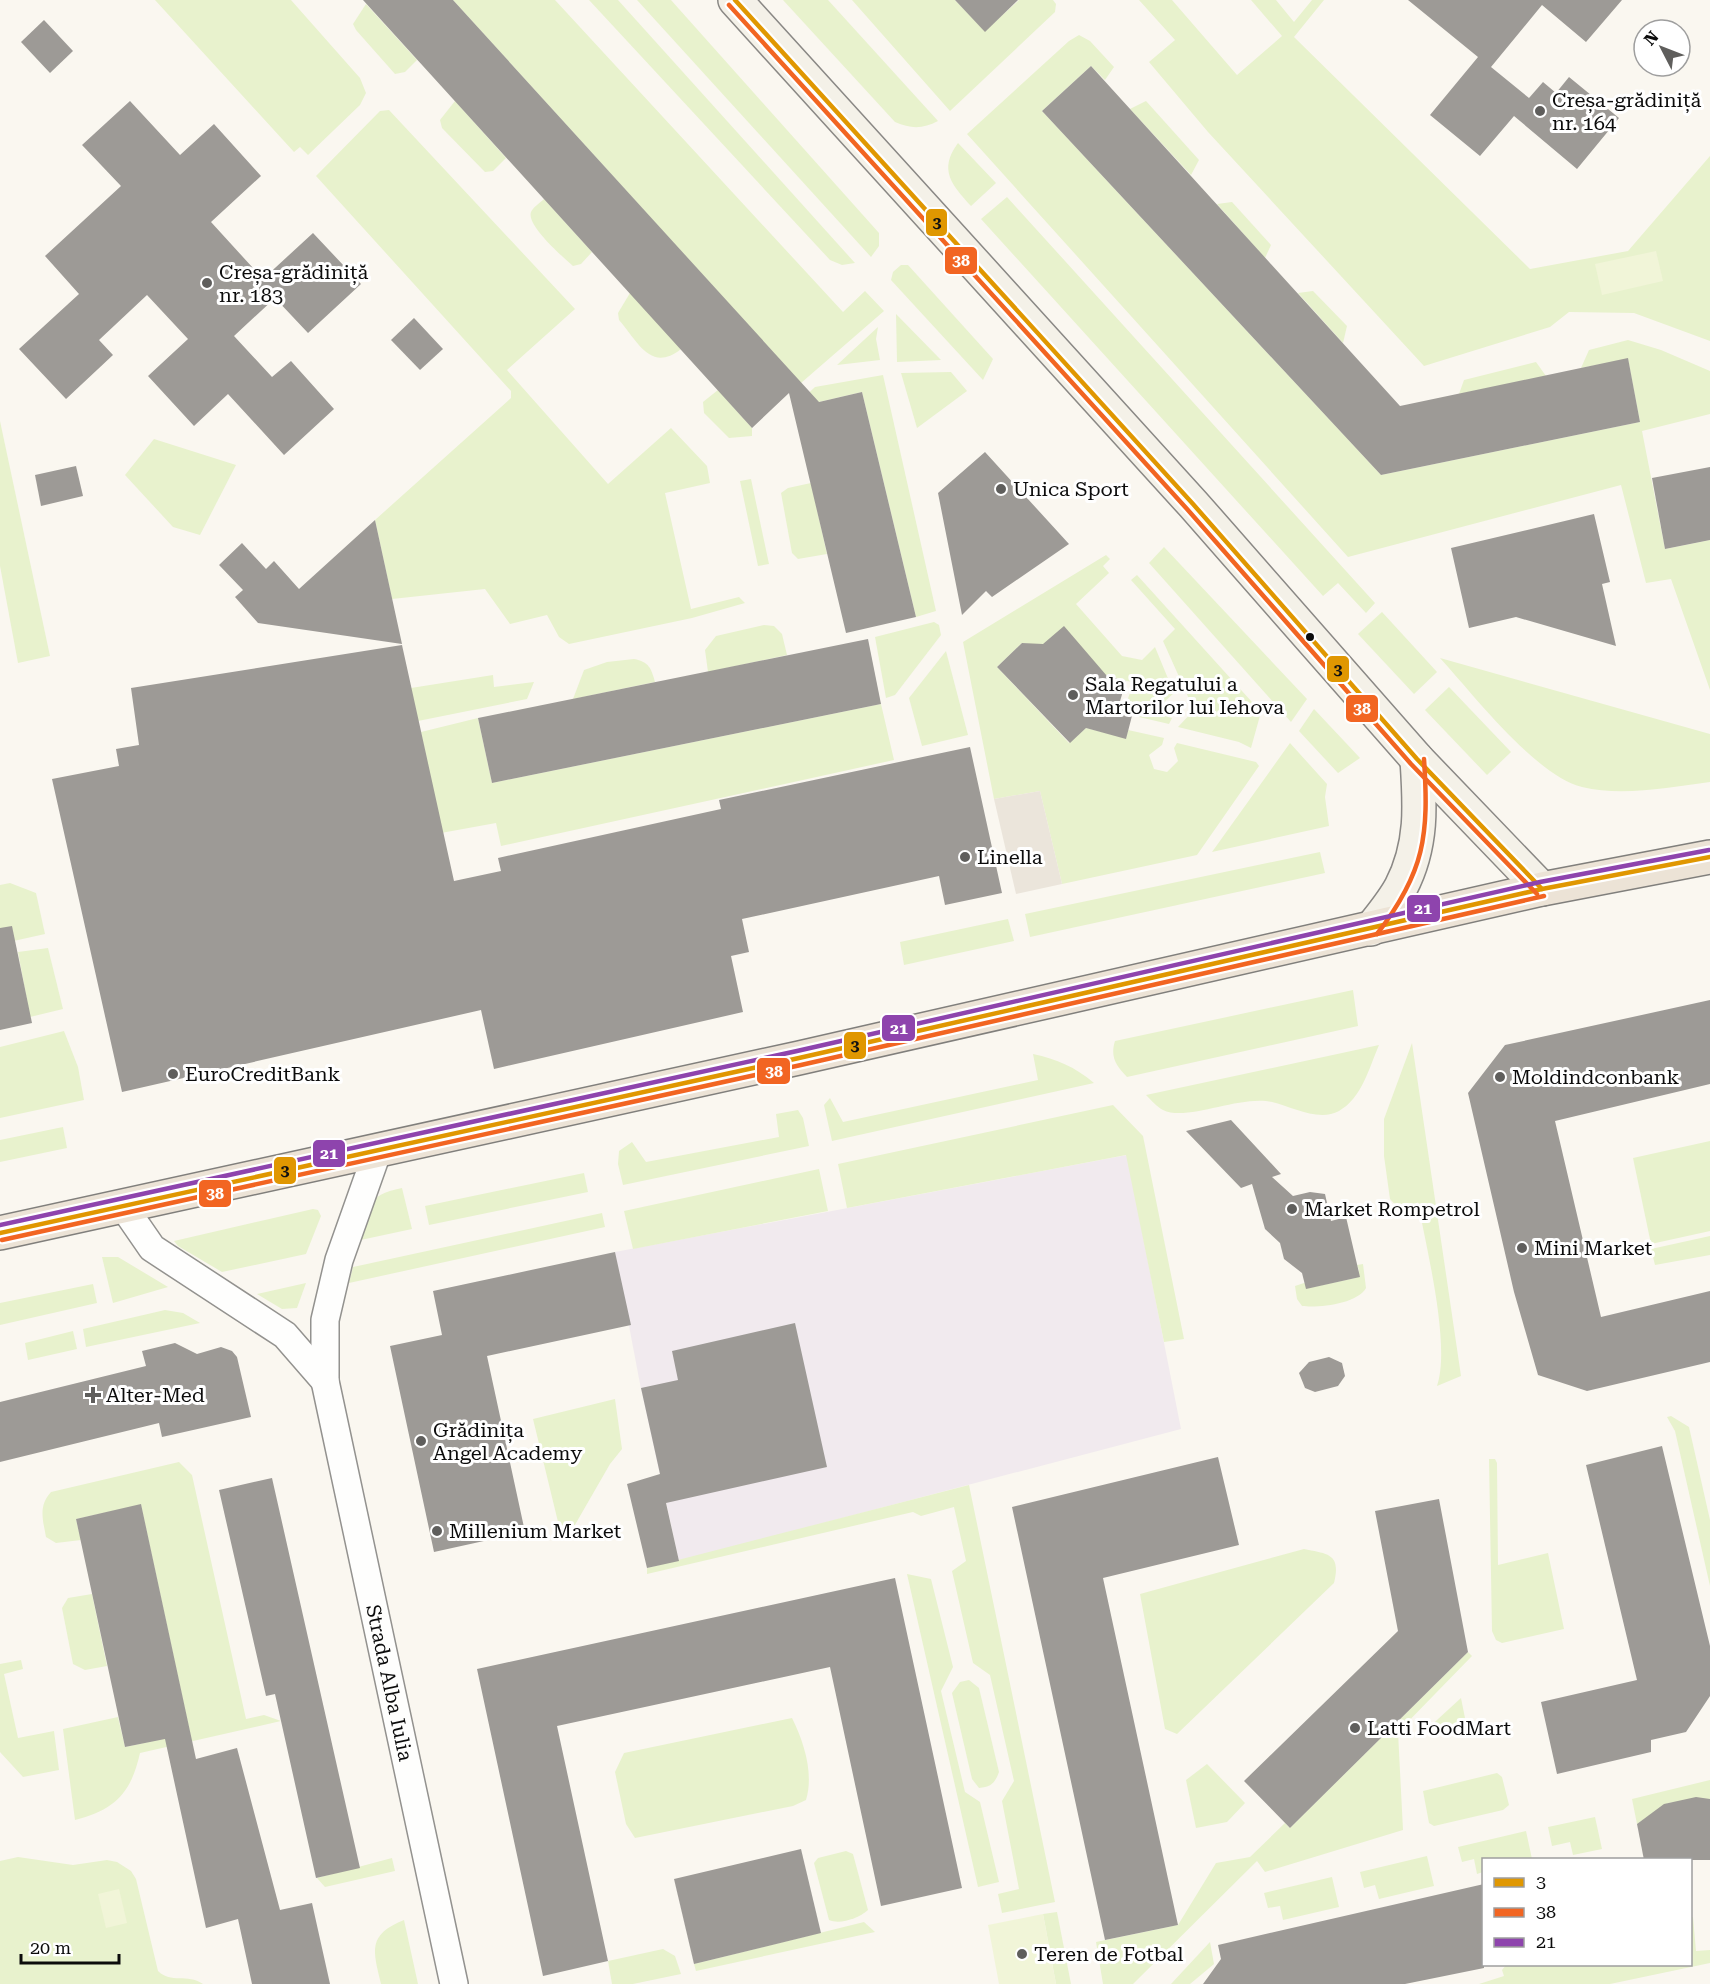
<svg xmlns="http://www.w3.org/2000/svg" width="1710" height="1984" viewBox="0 0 1710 1984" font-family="'Roboto Serif',serif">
<rect width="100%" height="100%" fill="#faf7f0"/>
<path fill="#f1eaee" d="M1127,1155L1181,1429L679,1561L641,1389L615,1252Z"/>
<g fill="#e8f2cd">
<path d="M155,0H291L360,78L366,93L360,105L308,155L300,147L294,152Z"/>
<path d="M453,0H555L843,312L865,291L884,311L801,383Z"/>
<path d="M589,0H618L855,263L842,265L830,260Z"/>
<path d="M637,0H671L879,233V246L871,257Z"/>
<path d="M783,0H828L938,121C923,129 911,129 895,122Z"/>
<path d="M852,0H955L985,31L1019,0H1053L1056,4L1055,12L950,111Z"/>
<path d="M1139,0H1172L1237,75L1282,36L1251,0H1276L1294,22L1312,0H1324L1294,37L1530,269L1628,251L1710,156V341L1634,313L1569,312L1550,327L1424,366L1208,132L1149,62L1175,40Z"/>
<path d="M366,4L417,60L405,72L395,74L356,30L353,24Z"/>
<path d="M1079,35L1090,41L1114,67L1105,80L1091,66L1042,111L1381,475L1640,422L1628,359L1581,368L1589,350L1628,340L1661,350L1710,371V414L1642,431L1665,549L1710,540V690L1671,579L1646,583L1621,485L1348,557L967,134L1069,41Z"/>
<path d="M455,101L506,158L493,171L485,172L442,128L440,120Z"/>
<path d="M1146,101L1199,160L1191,175L1130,109Z"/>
<path d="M389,110L575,309L507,370L608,484L671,428L707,466L710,483L665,493L691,609L739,597L745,603L692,618L569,644L559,637L547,615L510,624L485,589L392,599L375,520L511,398V391L316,176L380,111Z"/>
<path d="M958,143L996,183L971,206C952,185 938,170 958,143Z"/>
<path d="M1007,197L1375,603L1366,613L1338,583L1323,596L981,219Z"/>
<path d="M544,199L592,252L581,264L573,266C563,257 526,225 531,212C533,207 540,203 544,199Z"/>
<path d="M1232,202L1271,245L1265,258L1217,204Z"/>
<path d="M901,265H908L993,359L983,380L891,280L893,272Z"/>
<path d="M1313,291L1347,326L1343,343L1298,293Z"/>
<path d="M630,293L681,349C651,373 638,342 619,320L618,313Z"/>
<path d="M896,314L941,360L897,362Z"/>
<path d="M878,327L876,339L880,360L837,365Z"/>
<path d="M1536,362L1546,376L1459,394L1464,380Z"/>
<path d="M951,372L967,391L917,428L901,373Z"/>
<path d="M883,375L936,611L916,617L862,392L793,408L815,387Z"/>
<path d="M718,390L752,428V436L729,438L704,413L703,402Z"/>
<path d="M0,421L50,656L18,663L0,566Z"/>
<path d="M154,439L236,465L200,535L173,527L125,475Z"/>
<path d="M751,479L769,564L758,566L740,481Z"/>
<path d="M811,483L827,554L798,559L792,553L781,493L788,488Z"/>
<path d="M1164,547L1307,699L1291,722L1149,563Z"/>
<path d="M1106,555L1110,559L1103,566L1109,573L1076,604L1122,656L1142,660L1155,647L1174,693L1164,702L1168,717L1172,718L1169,724L1139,717L1137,705L1127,701L1134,682C1093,678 1063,646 1022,643L997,667L1069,743L1086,728L1126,738L1128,730L1164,738L1162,745L1149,755L1154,769L1167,772L1178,761L1174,748L1177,743L1256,762L1259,766L1197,855L1062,884L1040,791L994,799L963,642Z"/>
<path d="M1137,575L1261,712L1251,748L1239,742L1178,727L1194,710L1163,641L1175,629L1131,580Z"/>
<path d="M1382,612L1437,672L1414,694L1358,634Z"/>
<path d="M934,622L939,625L941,635L895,695L886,698L875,637Z"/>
<path d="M764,625L774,626L782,634L787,655L708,672L705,650L716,636Z"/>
<path d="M946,651L968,735L922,746L909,698Z"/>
<path d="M1440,658L1710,734V782C1669,787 1623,797 1582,787C1536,776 1473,694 1440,658Z"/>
<path d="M634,659C649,662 651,668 655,682L573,699L584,670L607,662Z"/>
<path d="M493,675L494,687L534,682L527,699L418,721L411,688Z"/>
<path d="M1449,687L1511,752L1487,775L1425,710Z"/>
<path d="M881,704L894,760L501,846L496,823L441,833L421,732L478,718L492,783Z"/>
<path d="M1314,709L1360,758L1338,773L1299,731Z"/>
<path d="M1290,743L1327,784L1325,797L1329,826L1212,852Z"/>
<path d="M1320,852L1325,873L1030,937L1025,914Z"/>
<path d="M10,883L36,893L45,934L0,944V885Z"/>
<path d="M1008,919L1014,941L904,965L900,942Z"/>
<path d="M48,948L63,1009L30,1017L18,952Z"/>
<path d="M1353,990L1358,1026L1127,1077C1116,1066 1110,1057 1115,1041Z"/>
<path d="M64,1031L78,1067L84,1100L0,1118V1047Z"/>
<path d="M1412,1043L1461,1376L1437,1386C1451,1345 1426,1247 1418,1202L1413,1208L1400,1210L1390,1199L1384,1156V1119Z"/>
<path d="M1379,1045C1369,1068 1362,1098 1339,1111C1319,1122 1292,1107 1272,1102C1239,1095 1187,1122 1163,1110C1157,1107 1151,1100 1146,1095Z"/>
<path d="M1033,1054C1057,1059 1075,1067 1094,1083L832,1141L824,1105L830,1098L843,1122L1038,1080Z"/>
<path d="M1113,1105L1143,1136L1184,1339L1164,1342L1126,1155L847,1208L838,1164Z"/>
<path d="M798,1110L803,1118L809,1146L623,1185L618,1164L619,1151L632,1142L646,1162L779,1137L776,1114Z"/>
<path d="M63,1127L67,1148L0,1162V1140Z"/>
<path d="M1710,1141V1231L1651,1244L1633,1158Z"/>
<path d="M819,1169L828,1211L633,1249L624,1211Z"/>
<path d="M584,1173L588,1192L429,1225L425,1206Z"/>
<path d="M402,1188L412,1229L356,1241C368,1209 365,1195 402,1188Z"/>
<path d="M313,1209L318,1210L321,1216L306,1254L222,1272L178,1246L174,1241Z"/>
<path d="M602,1213L605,1227L349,1283L353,1267Z"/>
<path d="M1710,1236V1255L1655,1265L1651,1249Z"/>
<path d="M102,1257H118L168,1287L113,1303Z"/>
<path d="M1363,1264L1366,1288C1357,1304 1319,1308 1302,1306L1297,1299L1295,1286L1304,1283L1313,1287L1355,1278L1359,1270L1357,1265Z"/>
<path d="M306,1283L297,1308L282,1309L257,1294Z"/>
<path d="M93,1284L97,1303L0,1325V1303Z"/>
<path d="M165,1310L183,1313L200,1323L86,1347L83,1329Z"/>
<path d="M73,1331L77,1349L28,1360L25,1343Z"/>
<path d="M615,1399L622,1449L610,1464L572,1530L564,1532L559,1526L533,1419Z"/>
<path d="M1671,1416L1689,1427L1710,1520V1586L1675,1431L1667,1417Z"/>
<path d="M1489,1459H1495L1497,1463L1498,1565L1548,1553L1564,1629L1502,1643L1496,1640L1492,1631Z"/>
<path d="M179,1462L192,1475L246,1719L264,1715L281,1721L140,1753C131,1794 114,1810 75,1820L63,1729L118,1717L125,1747L190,1733L141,1505L76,1519L81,1540L56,1543L46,1537C43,1520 38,1506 51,1492Z"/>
<path d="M969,1485L1055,1902L1002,1913L998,1894L1019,1889L1002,1801L1014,1781L990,1675L973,1663L952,1571L966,1561L954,1507L921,1516L913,1512L647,1574V1568Z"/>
<path d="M1304,1549C1329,1554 1341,1554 1334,1583L1177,1734L1165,1729L1140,1594Z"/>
<path d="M907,1574L931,1579L953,1667L941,1691L965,1792L980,1802L999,1882L978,1887Z"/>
<path d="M92,1594L107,1666L85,1670L73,1664L62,1608L68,1598Z"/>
<path d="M1468,1652L1472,1656L1398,1732L1403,1830L1265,1872L1257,1861L1133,1984H1103L1096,1942L1178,1925L1216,1863L1250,1857L1285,1823L1290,1828Z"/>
<path d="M21,1660L23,1669L4,1674L18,1738L54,1731L59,1770L23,1777L0,1752V1664Z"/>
<path d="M969,1680L979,1688L999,1772C995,1783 991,1787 979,1788L972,1779L952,1693L960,1682Z"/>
<path d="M1461,1698L1466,1723L1424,1732L1425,1731Z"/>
<path d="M792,1718C804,1742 814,1774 806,1800L793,1806L635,1838L626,1824L615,1772L624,1753Z"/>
<path d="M1207,1764L1245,1803L1227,1822L1196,1828L1186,1780Z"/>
<path d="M1497,1773L1502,1777L1509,1805L1503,1810L1434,1826L1429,1823L1423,1791Z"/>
<path d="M1710,1780V1799L1668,1803L1637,1824L1632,1799Z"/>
<path d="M1595,1817L1602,1849L1573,1855L1570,1842L1552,1846L1548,1827Z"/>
<path d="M1526,1831L1532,1859L1484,1860L1483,1872L1477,1874L1474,1859L1462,1862L1458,1847Z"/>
<path d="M846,1851L853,1854L868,1910C859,1918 840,1925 829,1920L814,1863L818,1858Z"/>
<path d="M1427,1856L1434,1886L1379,1899L1375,1885L1364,1888L1360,1872Z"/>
<path d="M18,1857L73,1865L107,1860L117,1862L131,1871L136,1879L158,1971C171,1984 187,1973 203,1984H0V1861Z"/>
<path d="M392,1858L395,1871L325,1887L317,1878Z"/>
<path d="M1332,1877L1339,1907L1283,1920L1280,1906L1268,1908L1264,1893Z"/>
<path d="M1057,1912L1071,1984H1056L1043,1914Z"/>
<path d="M1693,1917L1696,1951L1710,1950V1963L1610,1984H1479L1504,1976L1502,1970L1506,1965L1690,1964L1691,1918Z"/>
<path d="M404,1920L418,1984H381C373,1950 367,1935 404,1920Z"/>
<path d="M864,1922L875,1932L696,1971L694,1964Z"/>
<path d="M1210,1942L1214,1964L1190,1984H1171Z"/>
<path d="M663,1949L675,1956L681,1974L633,1984H612L608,1961Z"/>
</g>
<g fill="#f1f5d8">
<path d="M1656,251L1663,281L1602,295L1595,264Z"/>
<path d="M119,1889L127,1923L106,1928L98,1894Z"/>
<path d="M1043,1914L1056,1984H999L988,1925Z"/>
</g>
<path fill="#ebe5db" d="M1040,791L1062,884L1016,894L994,799Z"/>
<g fill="#9d9a96">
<path d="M363,0H453L819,402L862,392L916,617L846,633L789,393L752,428Z"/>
<path d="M955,0H1018L985,32Z"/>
<path d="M1408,0H1622L1586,42L1542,5L1491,67L1529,98L1543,82L1556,93L1569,77L1619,118L1577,169L1514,116L1480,156L1430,115L1478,57Z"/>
<path d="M44,20L73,51L50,73L21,42Z"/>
<path d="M1091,66L1400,406L1628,358L1640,422L1381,475L1042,111Z"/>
<path d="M130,101L180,155L214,124L261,176L211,222L263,279L313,233L361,284L308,333L275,298L234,336L272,377L291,361L334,409L284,455L228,394L194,426L148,376L188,339L147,295L99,340L113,355L66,399L19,349L79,294L45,256L121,186L82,145Z"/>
<path d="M414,318L443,349L420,370L391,340Z"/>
<path d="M985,452L1069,544L992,597L986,591L962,615L938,493Z"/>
<path d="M76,466L83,496L41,506L35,475Z"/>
<path d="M1710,467V540L1665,549L1652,478Z"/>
<path d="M1594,514L1610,582L1602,584L1616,646L1516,617L1469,628L1451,548Z"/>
<path d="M375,520L402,644L258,623L235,597L243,590L219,565L242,543L266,569L274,561L299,589Z"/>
<path d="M1064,626L1107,676L1126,681L1118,708L1133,712L1126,739L1086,728L1070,743L997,667L1022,643L1043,644Z"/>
<path d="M868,639L881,704L492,783L478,718Z"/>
<path d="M402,645L454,881L501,871L498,858L721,809L719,800L970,747L1002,893L945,905L939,876L742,919L749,952L731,956L743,1012L494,1069L481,1010L122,1092L52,779L119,766L116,749L139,745L131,688Z"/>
<path d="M12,926L32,1023L0,1030V928Z"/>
<path d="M1710,1000V1084L1555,1121L1601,1317L1710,1291V1362L1587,1391L1538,1375L1514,1292L1468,1093L1505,1045Z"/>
<path d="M1231,1120L1281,1174L1272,1177L1293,1196L1310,1192L1325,1194L1331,1221L1346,1217L1360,1277L1306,1289L1302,1273L1284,1259L1280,1243L1265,1229L1252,1184L1241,1188L1186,1131Z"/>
<path d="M615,1252L631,1325L487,1356L525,1532L434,1552L390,1346L442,1335L433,1291Z"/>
<path d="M795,1323L827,1467L666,1503L679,1561L647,1568L627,1484L660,1474L641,1388L678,1380L672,1351Z"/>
<path d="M175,1343L197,1354L221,1347L232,1351L237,1357L251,1417L162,1437L159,1423L0,1462V1402L146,1366L142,1351Z"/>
<path d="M1329,1357L1342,1363L1345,1376L1338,1386L1315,1392L1305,1388L1299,1373L1309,1362Z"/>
<path d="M1662,1446L1710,1646V1696L1686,1732L1651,1740V1752L1557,1774L1541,1702L1637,1680L1586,1465Z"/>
<path d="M1218,1457L1239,1545L1103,1578L1178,1925L1105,1940L1012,1507Z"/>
<path d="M272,1478L360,1868L316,1878L275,1694L266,1696L219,1490Z"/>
<path d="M1439,1499L1468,1652L1290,1828L1244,1781L1398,1631L1375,1511Z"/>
<path d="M141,1504L196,1759L237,1748L280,1910L312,1903L330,1984H252L238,1919L206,1928L165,1739L125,1747L76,1519Z"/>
<path d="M895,1578L962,1888L881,1906L830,1667L557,1726L608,1961L543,1976L477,1669Z"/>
<path d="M1696,1797L1710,1799V1860H1644L1637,1824L1664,1804Z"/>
<path d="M801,1849L821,1933L694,1964L674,1879Z"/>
<path d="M1484,1884V1968L1405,1984H1203L1221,1959L1218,1945Z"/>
</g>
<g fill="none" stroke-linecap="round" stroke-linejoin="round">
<defs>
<g id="minor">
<path id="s1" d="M378,1150L339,1260L325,1320V1381L454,1984"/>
<path d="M123,1206L152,1248L285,1335L325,1381"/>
</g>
<g id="secondary">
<path d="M735,0L1193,504L1417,759L1542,889"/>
<path d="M1371,929C1381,916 1393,902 1401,887C1423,845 1420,804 1417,759"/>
</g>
<path id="primary" d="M0,1233L799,1058L1542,889L1710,857"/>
</defs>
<use href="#minor" stroke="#93928f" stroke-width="30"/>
<use href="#secondary" stroke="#8a8885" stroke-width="36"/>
<use href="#primary" stroke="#807f7c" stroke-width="36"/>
<use href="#minor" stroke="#fefefd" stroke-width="27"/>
<use href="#secondary" stroke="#f4f1e8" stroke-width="33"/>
<use href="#primary" stroke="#ece3d6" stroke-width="33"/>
<defs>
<g id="bus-1">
<path d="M735,0L1193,504L1417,759L1542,889"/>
<path d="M0,1233L799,1058L1542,889L1710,857"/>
</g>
<g id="bus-2">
<path d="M729,5L1187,509L1411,764L1537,894"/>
<path d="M1377,934C1425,872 1429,835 1424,759"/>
<path d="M2,1240L801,1065L1544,896"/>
</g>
<path id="bus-3" d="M0,1225L797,1051L1540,882L1709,850"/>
</defs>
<use href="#bus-1" stroke="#fff" stroke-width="9"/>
<use href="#bus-2" stroke="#fff" stroke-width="9"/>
<use href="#bus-3" stroke="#fff" stroke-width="9"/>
<use href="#bus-1" stroke="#e09701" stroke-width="4.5"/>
<use href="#bus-2" stroke="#f26522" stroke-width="4.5"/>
<use href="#bus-3" stroke="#8e44ad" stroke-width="4.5"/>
</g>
<g fill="#5f5e5c" stroke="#fff" stroke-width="2">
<circle cx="1540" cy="111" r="6"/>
<circle cx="207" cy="283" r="6"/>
<circle cx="1001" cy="489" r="6"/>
<circle cx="1073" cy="695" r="6"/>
<circle cx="965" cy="857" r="6"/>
<circle cx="173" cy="1074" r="6"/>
<circle cx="1500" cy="1077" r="6"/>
<circle cx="1292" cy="1209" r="6"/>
<circle cx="1522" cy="1248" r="6"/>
<path d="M90 1386h6v6h6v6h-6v6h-6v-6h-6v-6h6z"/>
<circle cx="421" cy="1441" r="6"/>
<circle cx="437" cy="1531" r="6"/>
<circle cx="1355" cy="1728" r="6"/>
<circle cx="1022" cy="1954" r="6"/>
</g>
<circle fill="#0c0c0c" stroke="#fff" stroke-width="2" cx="1310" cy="637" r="5"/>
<g text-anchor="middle" stroke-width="6" stroke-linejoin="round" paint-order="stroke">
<g font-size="20" fill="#0c0c0c" stroke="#fff" text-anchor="start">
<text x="1552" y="107">Creșa-grădiniță<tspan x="1552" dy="23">nr. 164</tspan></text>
<text x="219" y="279">Creșa-grădiniță<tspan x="219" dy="23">nr. 183</tspan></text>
<text x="1013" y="496">Unica Sport</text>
<text x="1085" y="691">Sala Regatului a<tspan x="1085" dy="23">Martorilor lui Iehova</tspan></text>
<text x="977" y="864">Linella</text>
<text x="185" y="1081">EuroCreditBank</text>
<text x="1512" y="1084">Moldindconbank</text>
<text x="1304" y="1216">Market Rompetrol</text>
<text x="1534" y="1255">Mini Market</text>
<text x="106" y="1402">Alter-Med</text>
<text x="433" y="1437">Grădinița<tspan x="433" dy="23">Angel Academy</tspan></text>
<text x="449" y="1538">Millenium Market</text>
<text x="1367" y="1735">Latti FoodMart</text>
<text x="1034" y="1961">Teren de Fotbal</text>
</g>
<g font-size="20" fill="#0c0c0c" stroke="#fff">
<text dy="7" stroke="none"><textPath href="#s1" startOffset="548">Strada Alba Iulia</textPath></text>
</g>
</g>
<g stroke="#fff" stroke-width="2">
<rect x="925" y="208" width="23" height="29" rx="6" fill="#e09701"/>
<rect x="944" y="246" width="34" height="29" rx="6" fill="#f26522"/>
<rect x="1326" y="655" width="24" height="28" rx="6" fill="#e09701"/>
<rect x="1345" y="694" width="34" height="29" rx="6" fill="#f26522"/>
<rect x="1406" y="894" width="35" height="29" rx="6" fill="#8e44ad"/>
<rect x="881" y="1014" width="35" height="28" rx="6" fill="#8e44ad"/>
<rect x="843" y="1031" width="24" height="29" rx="6" fill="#e09701"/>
<rect x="756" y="1057" width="35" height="28" rx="6" fill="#f26522"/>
<rect x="312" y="1139" width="34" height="29" rx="6" fill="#8e44ad"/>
<rect x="273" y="1156" width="24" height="29" rx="6" fill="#e09701"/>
<rect x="198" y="1179" width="34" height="29" rx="6" fill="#f26522"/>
</g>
<g font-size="16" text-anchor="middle" font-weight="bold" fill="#fff">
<text x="961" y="266">38</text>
<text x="1362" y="714">38</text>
<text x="1423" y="914">21</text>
<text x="899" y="1034">21</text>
<text x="774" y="1077">38</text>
<text x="329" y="1159">21</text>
<text x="215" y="1199">38</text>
</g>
<g font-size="16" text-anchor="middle" font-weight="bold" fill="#111">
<text x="937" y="228">3</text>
<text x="1338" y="675">3</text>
<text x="855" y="1051">3</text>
<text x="285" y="1176">3</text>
</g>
<rect x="1482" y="1858" width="210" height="108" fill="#ffffff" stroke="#9e9e9e" stroke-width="1.5"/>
<rect x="1494" y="1878" width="30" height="9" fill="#e09701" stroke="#9e9e9e" stroke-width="1.5"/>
<text x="1536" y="1888" font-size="18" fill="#0c0c0c">3</text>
<rect x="1494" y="1908" width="30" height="9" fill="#f26522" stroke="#9e9e9e" stroke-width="1.5"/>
<text x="1536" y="1918" font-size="18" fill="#0c0c0c">38</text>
<rect x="1494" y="1938" width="30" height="9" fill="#8e44ad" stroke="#9e9e9e" stroke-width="1.5"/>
<text x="1536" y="1948" font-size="18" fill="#0c0c0c">21</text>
<g transform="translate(1662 48) rotate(312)"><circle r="28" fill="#ffffff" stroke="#9e9e9e" stroke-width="1.5"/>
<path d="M0-4.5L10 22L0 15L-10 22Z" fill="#5f5e5c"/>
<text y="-9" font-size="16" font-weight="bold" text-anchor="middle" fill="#0c0c0c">N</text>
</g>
<path d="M21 1954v9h98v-9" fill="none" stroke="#0c0c0c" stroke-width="3"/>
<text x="30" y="1954" font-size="18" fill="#0c0c0c" stroke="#ffffff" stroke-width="4.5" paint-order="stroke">20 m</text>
</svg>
